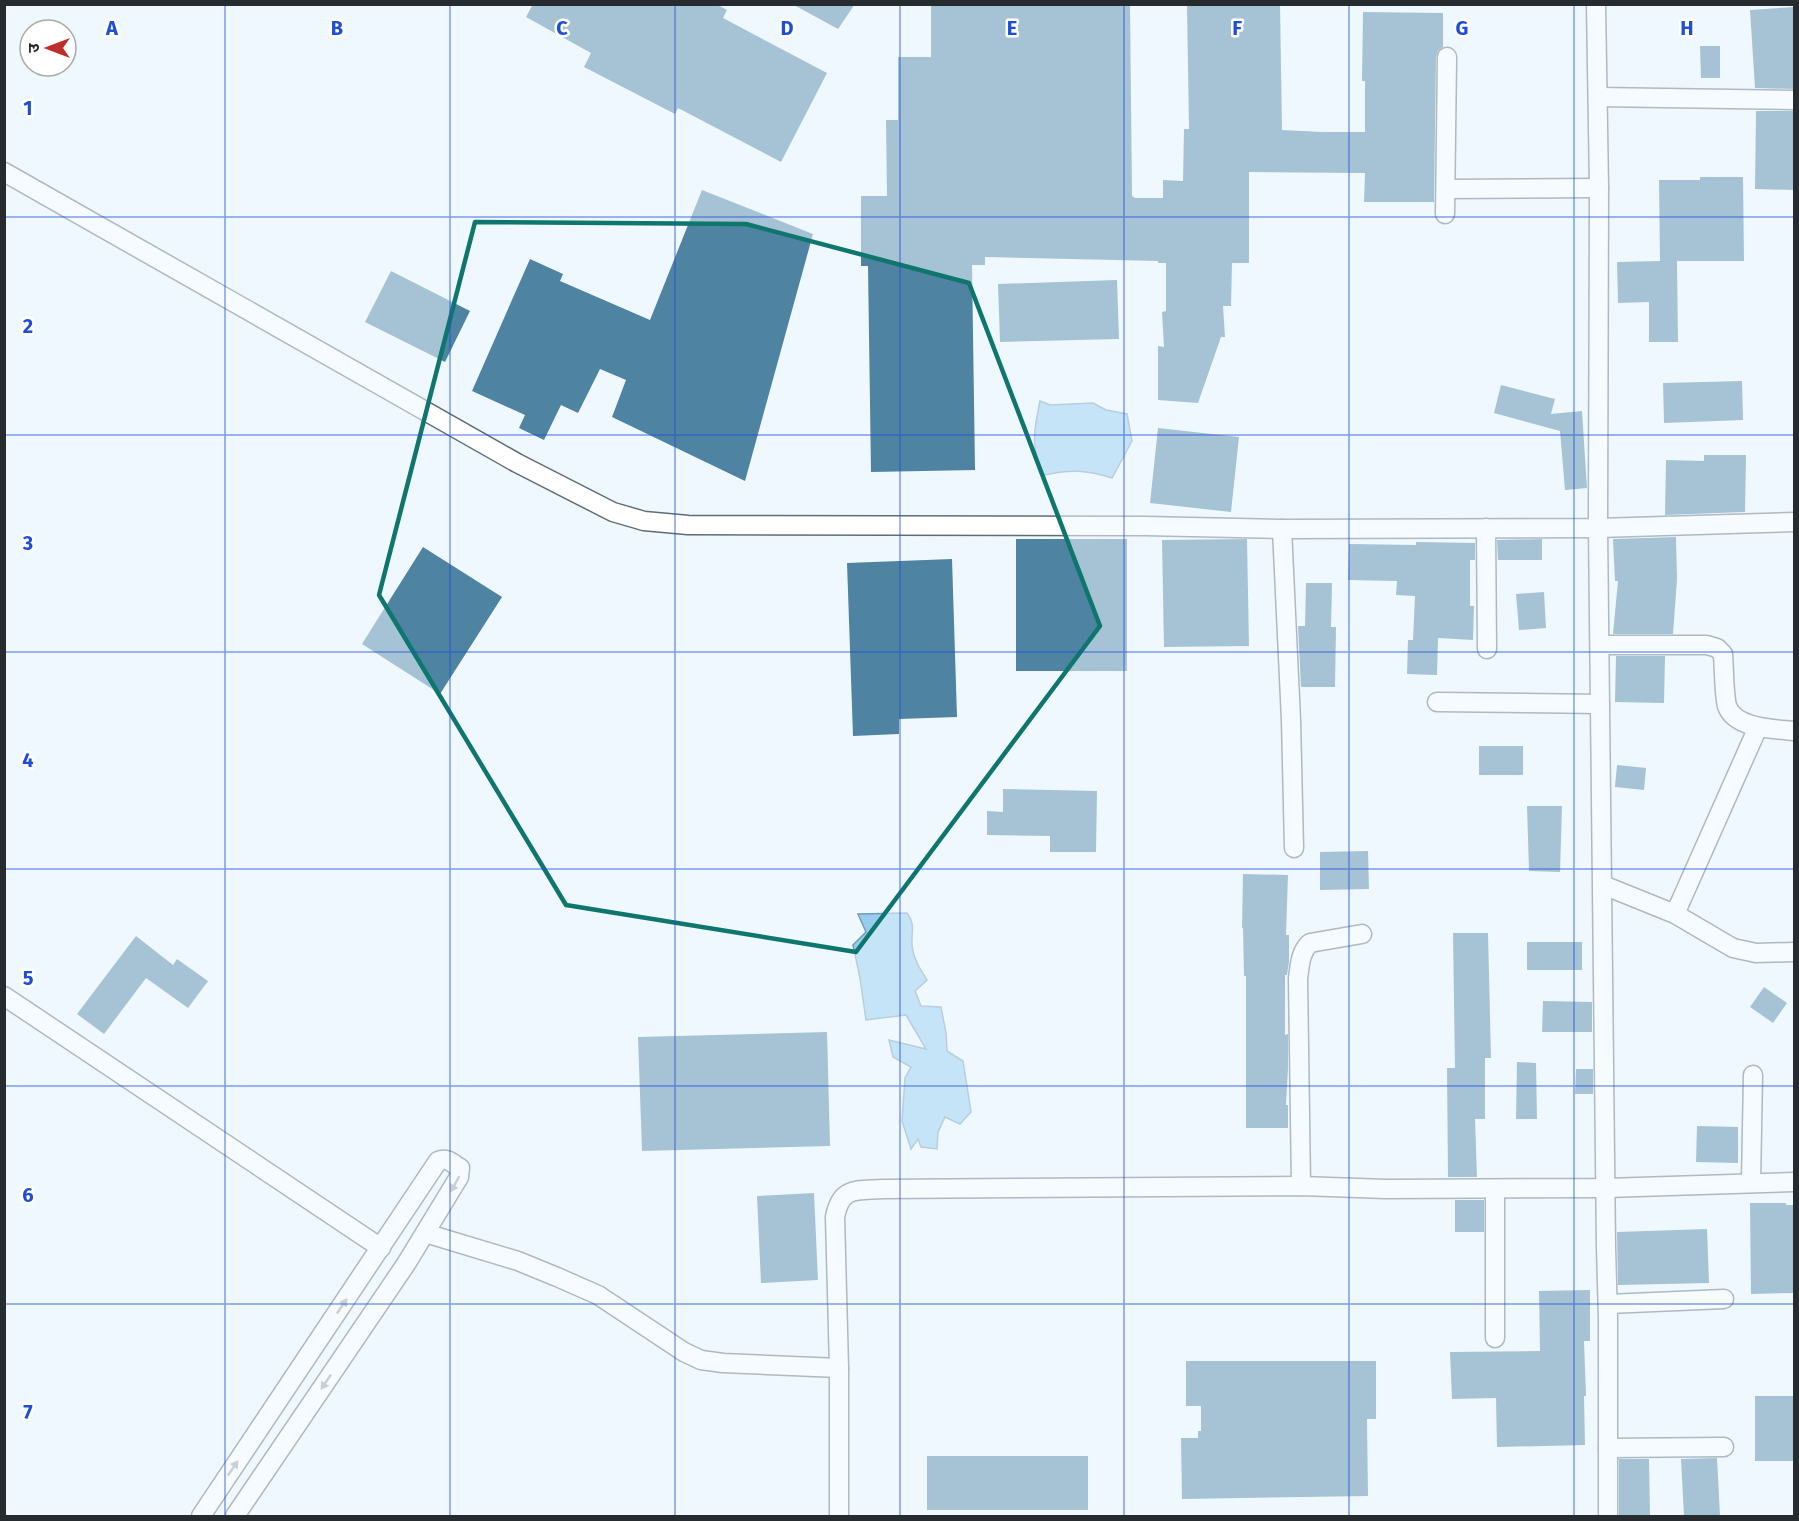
<svg xmlns="http://www.w3.org/2000/svg" width="1799" height="1521" viewBox="0 0 1799 1521" font-family="'Fira Sans','Noto Sans Devanagari',sans-serif">
<rect width="100%" height="100%" fill="#eff8ff"/>
<g fill="#96ccee" stroke="#749cb5" stroke-width="1.5">
<path d="M1040,401L1050,405L1093,403L1106,410L1127,414L1132,441L1112,478C1087,470 1070,469 1044,475C1030,447 1034,430 1040,401Z"/>
<path d="M907,913C916,925 911,931 912,945C913,958 920,969 927,980L915,991L921,1006L941,1007L946,1033L947,1051L963,1061L971,1112L960,1124L945,1117L938,1132L937,1149L921,1147L918,1139L911,1149L902,1121L905,1078L911,1067L893,1057L889,1040L926,1049L906,1015L866,1020L860,978L853,945L866,932L858,914Z"/>
</g>
<g fill="#4e83a2">
<path d="M533,4H716L727,10L723,18L827,73L781,162L678,108L675,114L584,67L591,53L526,17Z"/>
<path d="M792,4H855L838,29Z"/>
<path d="M931,4H1130L1132,196L1135,198H1163V180L1183,181L1184,129H1189L1187,6L1280,4L1282,130L1322,132H1365V81H1362L1363,12L1443,13V47L1438,51L1436,57L1434,202H1364L1365,173L1249,172V263H1232L1231,306H1223L1225,337H1221L1198,403L1158,400V346L1164,347L1162,312L1166,311V263H1158V261L985,257V265H972L975,470L871,472L868,266H861V196H887L886,120H898V57H931Z"/>
<path d="M1794,7V89L1755,88L1750,10Z"/>
<path d="M1700,46H1720V78H1701Z"/>
<path d="M1756,111H1794V190L1755,189Z"/>
<path d="M1700,177H1743L1744,261H1677L1678,342H1649V302L1618,303L1617,262L1660,261L1659,180H1700Z"/>
<path d="M702,190L813,234L745,481L612,417L626,380L600,369L578,413L561,405L544,440L519,428L525,415L472,391L530,259L563,274L560,281L650,320Z"/>
<path d="M391,271L470,311L445,362L365,322Z"/>
<path d="M1117,280L1119,339L1000,342L998,284Z"/>
<path d="M1742,381L1743,420L1664,423L1663,383Z"/>
<path d="M1501,385L1555,399L1551,414L1582,411L1587,488L1565,490L1560,431L1494,413Z"/>
<path d="M1158,428L1239,437L1231,512L1150,503Z"/>
<path d="M1704,455H1746L1745,512L1665,515L1666,460L1704,461Z"/>
<path d="M1676,537L1677,579L1673,634H1613L1618,581H1615L1613,539Z"/>
<rect x="1016" y="539" width="111" height="132"/>
<path d="M1247,539L1249,646L1164,647L1162,540Z"/>
<path d="M1542,539V560H1498L1497,540Z"/>
<path d="M1416,542L1475,543V560H1470V606H1474L1473,640L1438,638L1437,675L1407,674L1408,640H1413L1415,596L1396,595L1397,581L1348,580L1349,544L1416,545Z"/>
<path d="M423,547L502,597L440,694L362,644Z"/>
<path d="M952,559L957,717L899,719V734L853,736L847,563Z"/>
<path d="M1306,583H1332L1331,627H1336L1335,687H1301L1298,626H1305Z"/>
<path d="M1544,592L1546,628L1519,630L1516,594Z"/>
<path d="M1616,656H1665L1664,703L1615,702Z"/>
<rect x="1479" y="746" width="44" height="29"/>
<path d="M1617,765L1646,768L1644,790L1615,787Z"/>
<path d="M1003,789L1097,791L1096,852H1050V836L987,835V811L1003,812Z"/>
<path d="M1527,806H1562L1560,872L1529,871Z"/>
<path d="M1368,851L1369,889L1320,890V852Z"/>
<path d="M1243,874L1288,875L1286,935H1289V962L1287,975H1285V1035L1288,1034V1069L1286,1105H1288V1128H1246V976H1244L1243,928H1242Z"/>
<path d="M1453,933H1488L1491,1058H1485V1119H1475L1477,1177H1448L1447,1068H1455Z"/>
<path d="M136,936L173,965L177,959L208,981L188,1008L146,978L104,1034L77,1014Z"/>
<rect x="1527" y="942" width="55" height="28"/>
<path d="M1764,987L1787,1003L1773,1023L1750,1007Z"/>
<path d="M1543,1001L1592,1002V1032H1542Z"/>
<path d="M827,1032L830,1146L642,1151L638,1037Z"/>
<path d="M1517,1062L1536,1063L1537,1119H1516Z"/>
<path d="M1576,1069H1593V1094H1575Z"/>
<path d="M1697,1126L1738,1127V1163L1696,1162Z"/>
<path d="M814,1193L818,1280L761,1283L757,1196Z"/>
<rect x="1455" y="1200" width="29" height="32"/>
<path d="M1750,1203H1786V1205H1794V1293L1751,1294Z"/>
<path d="M1707,1229L1709,1283L1618,1285L1617,1232Z"/>
<path d="M1590,1290V1341H1584L1586,1396H1584L1585,1445L1497,1447L1496,1398L1452,1399L1450,1352L1540,1351L1539,1291Z"/>
<path d="M1186,1361H1376V1419H1367L1368,1496L1182,1499L1181,1438H1198V1431H1201V1406H1186Z"/>
<rect x="1755" y="1396" width="39" height="65"/>
<rect x="927" y="1456" width="161" height="54"/>
<path d="M1717,1458L1720,1516H1684L1681,1459Z"/>
<path d="M1619,1459H1649L1650,1516H1619Z"/>
</g>
<g fill="none" stroke-linecap="round" stroke-linejoin="round">
<defs>
<g id="street">
<path d="M1596,4L1599,188L1598,528L1606,1247L1608,1319V1516"/>
<path d="M1598,97L1794,100"/>
<path d="M4,172L517,463L613,512L644,521L688,525L1145,526L1282,529L1598,528L1794,522"/>
<path d="M1446,189L1599,188"/>
<path d="M1445,214L1447,57"/>
<path d="M1486,528L1487,649"/>
<path d="M1282,529L1291,720L1294,848"/>
<path d="M1600,645H1707L1717,648L1723,654C1724,668 1724,694 1727,706C1735,729 1776,729 1794,731"/>
<path d="M1437,702L1600,704"/>
<path d="M1603,885L1675,914L1733,948L1756,953L1794,952"/>
<path d="M1675,914L1758,727"/>
<path d="M4,996L381,1248"/>
<path d="M1751,1183L1753,1075"/>
<path d="M1301,1186L1298,978C1300,965 1300,952 1310,943L1362,934"/>
<path d="M425,1233L518,1261L557,1277L598,1295L684,1352L701,1360L723,1363L839,1368"/>
<path d="M1608,1304L1724,1299"/>
<path d="M1495,1338V1189"/>
<path d="M1608,1448L1724,1447"/>
<path d="M201,1516L438,1161C447,1157 452,1163 460,1168L459,1177L406,1264L235,1516"/>
<path d="M839,1516V1368L835,1217C841,1186 856,1191 883,1189L1301,1186L1386,1189L1606,1188L1794,1182"/>
</g>
</defs>
<use href="#street" stroke="#5f6d76" stroke-width="21"/>
<use href="#street" stroke="#fff" stroke-width="18"/>
</g>
<defs><path id="oneway-solid" d="M-6-.8H1V-3.2L6.5 0L1 3.2V.8H-6Z" transform="scale(1.5)"/></defs>
<g fill="#9da0a1">
<use href="#oneway-solid" transform="translate(455 1184) rotate(119)"/>
<use href="#oneway-solid" transform="translate(342 1306) rotate(-56)"/>
<use href="#oneway-solid" transform="translate(326 1382) rotate(124)"/>
<use href="#oneway-solid" transform="translate(233 1468) rotate(-56)"/>
</g>
<path d="M0 0H1799V1521H0ZM475,222L746,224L969,283L1100,626L856,952L566,905L379,595Z" fill="#eff8ff" fill-opacity=".55" fill-rule="evenodd"/>
<path fill="none" stroke="#0f766e" stroke-width="4.5" stroke-linejoin="round" d="M475,222L746,224L969,283L1100,626L856,952L566,905L379,595Z"/>
<path fill="none" stroke="#1d4ed8" stroke-width="1.5" stroke-opacity="0.55" d="M225,4V1516M450,4V1516M675,4V1516M900,4V1516M1124,4V1516M1349,4V1516M1574,4V1516M4,217H1794M4,435H1794M4,652H1794M4,869H1794M4,1086H1794M4,1304H1794"/>
<g font-size="20" text-anchor="middle" font-weight="bold" fill="#1d4ed8" stroke="#fff" stroke-width="5" stroke-linejoin="round" paint-order="stroke">
<text x="112" y="35">A</text>
<text x="337" y="35">B</text>
<text x="562" y="35">C</text>
<text x="787" y="35">D</text>
<text x="1012" y="35">E</text>
<text x="1237" y="35">F</text>
<text x="1462" y="35">G</text>
<text x="1687" y="35">H</text>
<text x="28" y="115">1</text>
<text x="28" y="333">2</text>
<text x="28" y="550">3</text>
<text x="28" y="767">4</text>
<text x="28" y="985">5</text>
<text x="28" y="1202">6</text>
<text x="28" y="1419">7</text>
</g>
<rect width="1799" height="1521" fill="none" stroke="#252b2f" stroke-width="12"/>
<g transform="translate(48 48) rotate(270)"><circle r="28" fill="#ffffff" stroke="#a8aaac" stroke-width="1.5"/>
<path d="M0-4.5L10 22L0 15L-10 22Z" fill="#bd2f2b"/>
<text y="-9" font-size="16" font-weight="bold" text-anchor="middle" fill="#252b2f">उ</text>
</g>
</svg>
